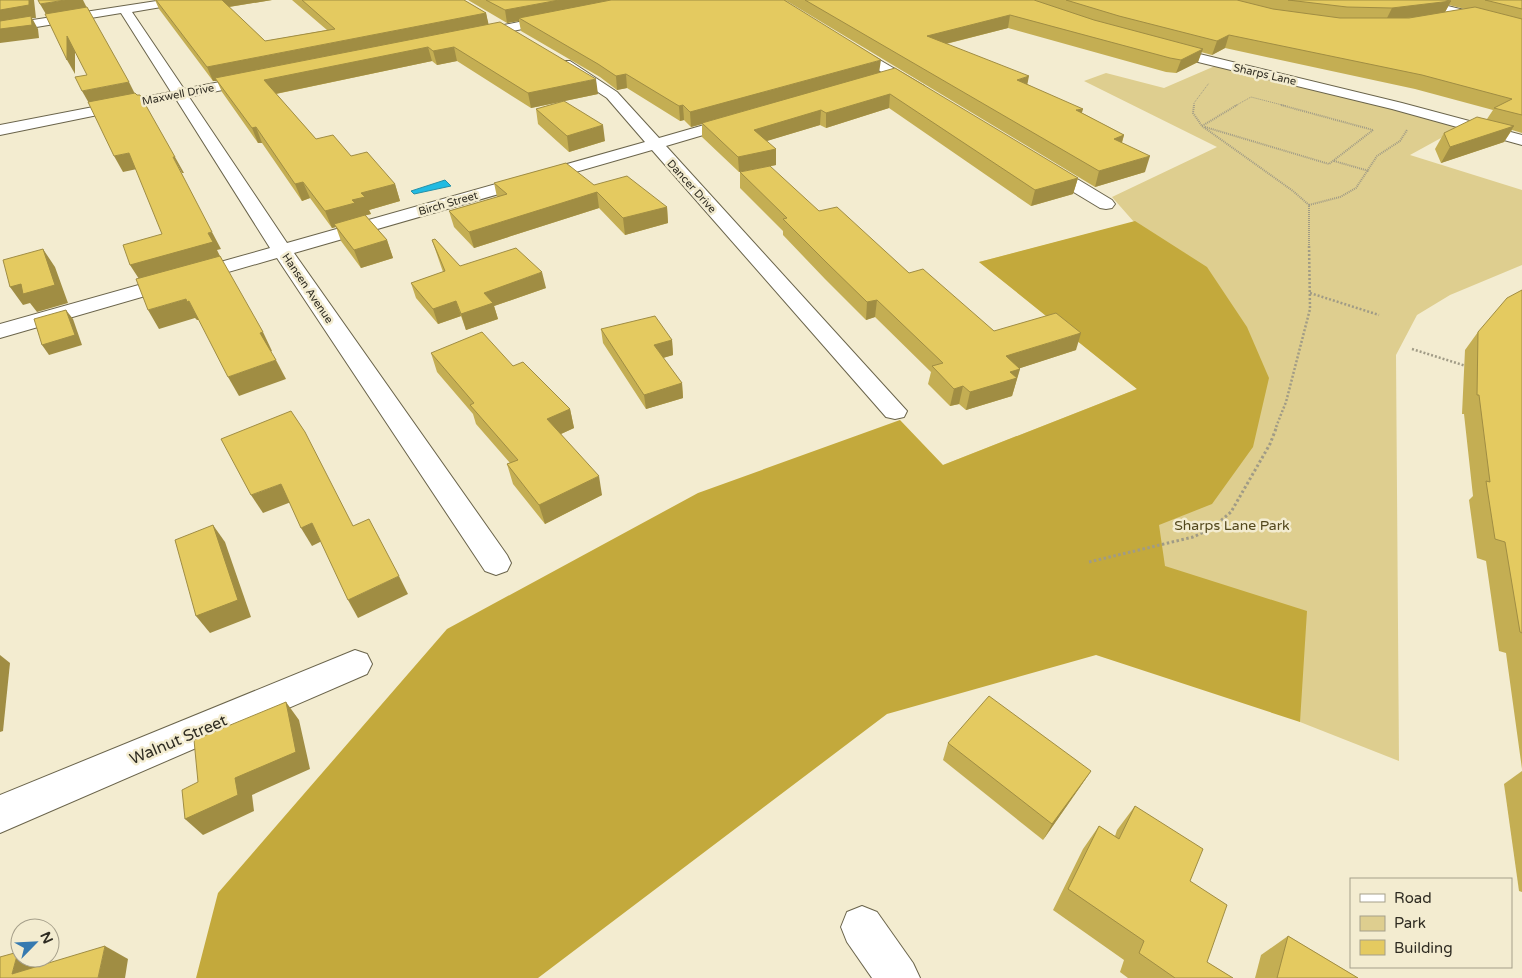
<svg xmlns="http://www.w3.org/2000/svg" width="1522" height="978" viewBox="0 0 1522 978" font-family="'Varela Round',sans-serif">
<rect width="100%" height="100%" fill="#f3ecd0"/>
<path fill="#dece8f" d="M1215,66L1339,94L1461,127L1410,155L1522,190V265L1450,295L1417,315L1396,355L1399,761L1300,722L943,465L1137,389L979,262L1134,222L1112,197L1217,147L1084,81L1106,73L1164,88Z"/>
<path fill="#c3a93c" d="M1135,221L1207,267L1247,327L1269,378L1253,447L1212,504L1159,525L1165,566L1307,611L1300,722L1096,655L887,714L538,978H196L218,893L447,629L698,493L900,420L943,465L1137,389L979,262Z"/>
<path fill="#22bbe2" stroke="#2690a8" d="M445,180L451,186L414,194L411,191Z"/>
<g fill="none" stroke-linecap="round" stroke-linejoin="round">
<defs>
<g id="minor">
<path d="M163,0H191L185,3L132,12L184,89L256,75L263,79L256,83L189,97L287,243L645,142L607,98L560,67L558,64L560,61H570L617,92L659,138L739,115L744,117L747,120L744,123L666,146L907,411L904,417L895,419L886,417L652,150L294,253L507,555L511,563L507,571L496,575L485,571L277,258L0,338V324L270,248L176,99L0,135V125L171,92L121,13L0,33V25Z"/>
<path d="M1403,0H1423L1522,24V32L1405,2Z"/>
<path d="M557,14L563,18L561,21L475,39L469,35L475,31Z"/>
<path d="M849,42L924,86L926,89L924,92H914L844,49L843,46Z"/>
<path d="M1162,45L1402,103L1522,135V145L1392,109L1157,52L1156,49Z"/>
<path d="M1043,161L1049,162L1112,200L1115,204L1112,208L1106,209L1100,208L1037,170L1035,166L1037,162Z"/>
<path d="M355,650L367,654L372,664L367,674L0,833V795Z"/>
<path d="M862,906L877,912L913,963L920,978H872L847,942L841,927L847,912Z"/>
</g>
</defs>
<use href="#minor" stroke="#6a644b" stroke-width="2"/>
<g stroke="#a09b86" stroke-width="1" stroke-dasharray="1 1" stroke-linecap="butt">
<path d="M1194,106V103L1209,83"/>
<path d="M1235,106L1251,97L1286,106"/>
</g>
<g stroke="#a09b86" stroke-width="2" stroke-dasharray="1 1" stroke-linecap="butt">
<path d="M1194,105L1193,113L1202,126L1293,191L1309,205V245"/>
<path d="M1281,105L1373,130"/>
<path d="M1202,126L1237,105"/>
<path d="M1205,127L1329,164L1373,130"/>
<path d="M1334,161L1369,171"/>
<path d="M1309,205L1340,197L1356,188L1377,156L1400,141L1407,130"/>
</g>
<g stroke="#a09b86" stroke-width="2.5" stroke-dasharray="2 2" stroke-linecap="butt">
<path d="M1310,293L1379,315"/>
<path d="M1412,349L1466,366"/>
<path d="M1276,427L1286,402L1310,309L1309,244"/>
</g>
<path stroke="#a09b86" stroke-width="3" stroke-dasharray="2.5 2.5" stroke-linecap="butt" d="M1089,562L1193,537L1211,529L1231,512L1270,444L1277,426"/>
<use href="#minor" fill="#fff" fill-rule="evenodd"/>
</g>
<g fill="#c4ae53" fill-rule="evenodd">
<path d="M155,0H272L229,7L265,41L327,30L292,0H464L486,13L488,24L598,94L531,108L457,61L437,65L432,61L276,94L316,139L351,156L395,184L400,201L369,210L371,214L365,215L387,240L393,258L361,268L341,241L336,227L332,228L310,198L302,201L262,143H258L222,92L217,81H213L159,9Z"/>
<path d="M468,0H1522V133L1512,130L1504,142L1441,163L1435,149L1444,133L1487,119L1493,110L1415,89L1225,48L1212,55L1201,52L1198,62L1176,73L1166,72L1008,28L946,44L1027,84L1124,135L1122,143L1145,172L1095,187L785,0L880,73L1078,178L1073,194L1031,206L889,108L826,128L820,125L766,141L776,149V165L739,172L702,137V124L691,127L684,120L680,121L627,88L617,90L600,77L521,31L519,21L507,23ZM1449,5L1465,9L1445,12Z"/>
<path d="M536,109L605,141L569,152L538,124Z"/>
<path d="M740,172L819,211L994,331L1076,350L1020,368L1012,396L966,410L959,404L950,406L928,384L931,372L875,317L866,320L825,279L783,235V231L740,188Z"/>
<path d="M494,183L594,185L667,207L668,223L625,235L599,208L474,248L454,227L449,211L497,197Z"/>
<path d="M432,240L460,266L546,288L494,306L498,319L466,330L461,316L438,324L416,298L411,283L443,272Z"/>
<path d="M1522,290V769L1506,653L1499,651L1486,561L1477,558L1469,500L1473,496L1464,414H1462L1465,350L1478,332Z"/>
<path d="M601,329L672,340L673,355L663,358L682,383L683,398L646,409L603,343Z"/>
<path d="M431,353L513,366L570,409L574,428L561,434L602,495L545,524L513,484L507,464L510,463L476,424L473,414L437,372Z"/>
<path d="M948,743L1091,771L1080,787L1043,840L943,760Z"/>
<path d="M1522,771V892L1519,891L1504,784Z"/>
<path d="M1135,806L1190,881L1207,962L1233,978H1128L1120,972L1124,960L1053,910L1083,849L1099,826L1115,836L1117,830Z"/>
<path d="M1288,936L1358,978H1255L1261,955Z"/>
</g>
<g fill="#a08d43">
<path d="M29,0H34L36,18H32L38,29L39,38L0,43V10Z"/>
<path d="M65,0H83L88,10L47,16L40,4Z"/>
<path d="M219,0H272L222,8Z"/>
<path d="M559,0H622L519,18V21L507,23L505,10Z"/>
<path d="M1451,1L1444,14L1386,20L1392,8Z"/>
<path d="M486,13L489,26L215,78L217,81H213L207,67Z"/>
<path d="M1010,15L1008,28L925,49L927,36Z"/>
<path d="M1229,35L1225,48L1212,55L1217,41Z"/>
<path d="M67,36L75,49V74L67,60Z"/>
<path d="M428,47L432,61L270,95L264,80Z"/>
<path d="M454,47L457,61L437,65L433,51Z"/>
<path d="M1203,49L1198,62L1176,73L1181,60Z"/>
<path d="M881,60L879,73L702,123V124L691,127L690,112Z"/>
<path d="M626,74L627,88L617,90L616,76Z"/>
<path d="M1029,76L1026,91L1017,80Z"/>
<path d="M596,79L598,94L531,108L528,93Z"/>
<path d="M129,82L136,96L90,105L82,91Z"/>
<path d="M890,94L889,108L826,128V113Z"/>
<path d="M683,105L684,120L680,121L679,106Z"/>
<path d="M1083,109L1079,123L1076,110Z"/>
<path d="M821,110L820,125L754,145V130Z"/>
<path d="M603,125L605,141L569,152L567,136Z"/>
<path d="M1514,126L1504,142L1441,163L1450,147Z"/>
<path d="M256,127L262,143H258L252,128Z"/>
<path d="M1124,135L1119,151L1114,139Z"/>
<path d="M776,149V165L739,172L738,157Z"/>
<path d="M129,153L137,169L123,172L114,156Z"/>
<path d="M1150,156L1145,172L1095,187L1099,171Z"/>
<path d="M173,157H175L184,173H182Z"/>
<path d="M1078,178L1073,194L1031,206L1035,190Z"/>
<path d="M303,182L310,198L302,201L295,184Z"/>
<path d="M395,184L400,201L369,210L371,214L334,224L336,227L332,228L325,211L352,200L361,193Z"/>
<path d="M597,192L599,208L474,248L469,232Z"/>
<path d="M667,207L668,223L625,235L623,218Z"/>
<path d="M212,232L221,249L217,250L222,260L141,282L130,265Z"/>
<path d="M387,240L393,258L361,268L354,250Z"/>
<path d="M43,249L55,267L68,303L37,312L30,303L23,305L10,287Z"/>
<path d="M542,272L546,288L494,306L498,319L466,330L461,314L484,293Z"/>
<path d="M186,299L189,301L200,320H197L195,318L159,329L148,310Z"/>
<path d="M877,300L875,317L866,320L867,302Z"/>
<path d="M456,301L461,316L438,324L433,309Z"/>
<path d="M66,310L73,319L82,345L49,355L42,345Z"/>
<path d="M263,332L272,351L269,352L260,333Z"/>
<path d="M1081,333L1076,350L1002,374L1006,356Z"/>
<path d="M672,340L673,355L656,360L654,345Z"/>
<path d="M276,360L286,379L239,396L228,377Z"/>
<path d="M1020,369L1012,396L966,410L970,392L1010,372Z"/>
<path d="M682,383L683,398L646,409L644,395Z"/>
<path d="M963,386L959,404L950,406L954,389Z"/>
<path d="M570,409L574,428L552,438L547,419Z"/>
<path d="M599,476L602,495L545,524L539,505Z"/>
<path d="M281,484L291,502L263,513L251,495Z"/>
<path d="M312,523L322,541L312,546L301,528Z"/>
<path d="M213,525L225,542L251,617L210,633L196,616Z"/>
<path d="M399,576L408,594L358,618L348,600Z"/>
<path d="M0,655L10,663L3,731L0,732Z"/>
<path d="M286,702L299,720L310,769L252,795L254,811L203,835L185,819L235,778Z"/>
<path d="M1091,771L1080,787L1043,840L1052,824Z"/>
<path d="M105,946L128,959L125,978H98Z"/>
<path d="M18,952L20,953V958H31L45,965L12,974Z"/>
</g>
<g fill="#e4ca60" stroke="#a08d43">
<path d="M0,0H29V5L0,10Z"/>
<path d="M38,0H65L40,4Z"/>
<path d="M156,0H222L265,41L335,29L302,0H464L486,13L207,67Z"/>
<path d="M486,0H559L505,10Z"/>
<path d="M611,0H784L881,60L690,112L683,105L679,106L626,74L616,76L598,64L519,18Z"/>
<path d="M805,0H1034L1094,20L1203,49L1181,60L1170,58L1010,15L927,36L1029,76L1017,80L1083,109L1076,110L1124,135L1114,139L1150,156L1099,171Z"/>
<path d="M1066,0H1237L1273,9L1340,18H1409L1475,7L1522,19V115L1494,108L1512,99L1422,75L1229,35L1217,41L1119,16Z"/>
<path d="M1288,0H1445L1451,1L1392,8L1347,7Z"/>
<path d="M1485,0H1522V9Z"/>
<path d="M87,7L129,82L82,91L75,77L87,75L67,36V60L45,14Z"/>
<path d="M31,16L32,25L0,29V21Z"/>
<path d="M500,22L596,79L528,93L454,47L433,51L428,47L264,80L316,139L333,135L351,156L367,152L395,184L361,193L365,197L352,200L355,203L325,211L303,182L295,184L256,127L252,128L215,78Z"/>
<path d="M895,68L1078,178L1035,190L890,94L826,113L821,110L754,130L776,149L738,157L702,123Z"/>
<path d="M135,93L137,95H140L175,157H173L212,232L208,233L213,242L130,265L123,245L162,234L129,153L114,156L88,102Z"/>
<path d="M564,101L603,125L567,136L536,109Z"/>
<path d="M1477,117L1514,126L1450,147L1444,133Z"/>
<path d="M566,163L594,185L627,176L667,207L623,218L597,192L469,232L449,211L507,194L494,183Z"/>
<path d="M770,166L819,211L837,207L909,273L923,269L994,331L1056,313L1081,333L1006,356L1020,369L1010,372L1017,378L970,392L963,386L954,389L932,366L943,363L877,300L867,302L826,262L783,219L787,218L740,172Z"/>
<path d="M365,215L387,240L354,250L334,224Z"/>
<path d="M435,239L460,266L516,248L542,272L484,293L493,303L461,314L456,301L433,309L411,283L445,271L432,240Z"/>
<path d="M43,249L55,285L23,294L21,284L10,287L3,260Z"/>
<path d="M220,256L263,332L260,333L276,360L228,377L189,301L187,302L186,299L148,310L136,279Z"/>
<path d="M1522,290V633L1520,632L1505,542L1495,539L1486,481L1490,482L1479,395H1477L1478,332L1507,298Z"/>
<path d="M66,310L75,335L42,345L34,319Z"/>
<path d="M655,316L672,340L654,345L682,383L644,395L601,329Z"/>
<path d="M482,332L513,366L523,362L570,409L547,419L599,476L539,505L507,464L518,460L470,405L474,403L431,353Z"/>
<path d="M291,411L305,432L353,526L369,519L399,576L348,600L312,523L301,528L281,484L251,495L221,439Z"/>
<path d="M213,525L238,600L196,616L175,540Z"/>
<path d="M989,696L1091,771L1052,824L948,743Z"/>
<path d="M286,702L296,752L235,778L238,795L185,819L182,790L198,782L194,740Z"/>
<path d="M1135,806L1203,849L1190,881L1227,905L1207,962L1233,978H1175L1139,953L1144,941L1068,889L1099,826L1119,839Z"/>
<path d="M1288,936L1358,978H1277Z"/>
<path d="M105,946L98,978H0V957L18,952L12,974Z"/>
</g>
<g text-anchor="middle" stroke-width="5" stroke-linejoin="round" paint-order="stroke">
<g font-size="11" fill="#2f2c22" stroke="#f3ecd0">
<text transform="translate(1265 74) rotate(13)" y="4">Sharps Lane</text>
<text transform="translate(178 94) rotate(-11)" y="4">Maxwell Drive</text>
<text transform="translate(692 186) rotate(48)" y="4">Dancer Drive</text>
<text transform="translate(448 203) rotate(-16)" y="4">Birch Street</text>
<text transform="translate(308 288) rotate(56)" y="4">Hansen Avenue</text>
</g>
<g font-size="14" fill="#53481d" stroke="#f3ecd0">
<text x="1232" y="530">Sharps Lane Park</text>
</g>
<g font-size="16" fill="#2f2c22" stroke="#f3ecd0">
<text transform="translate(178 739) rotate(-23)" y="6">Walnut Street</text>
</g>
</g>
<rect x="1350" y="878" width="162" height="90" fill="#f3ecd0" stroke="#a59f8a"/>
<rect x="1360" y="894" width="25" height="8" fill="#ffffff" stroke="#a59f8a"/>
<text x="1394" y="903" font-size="15" fill="#2f2c22">Road</text>
<rect x="1360" y="916" width="25" height="15" fill="#dece8f" stroke="#a59f8a"/>
<text x="1394" y="928" font-size="15" fill="#2f2c22">Park</text>
<rect x="1360" y="940" width="25" height="15" fill="#e4ca60" stroke="#a59f8a"/>
<text x="1394" y="953" font-size="15" fill="#2f2c22">Building</text>
<g transform="translate(35 943) rotate(66)"><circle r="24" fill="#f3ecd0" stroke="#a59f8a"/>
<path d="M0-4L9 19L0 12L-9 19Z" fill="#367ab0"/>
<text y="-8" font-size="14" font-weight="bold" text-anchor="middle" fill="#2f2c22">N</text>
</g>
</svg>
